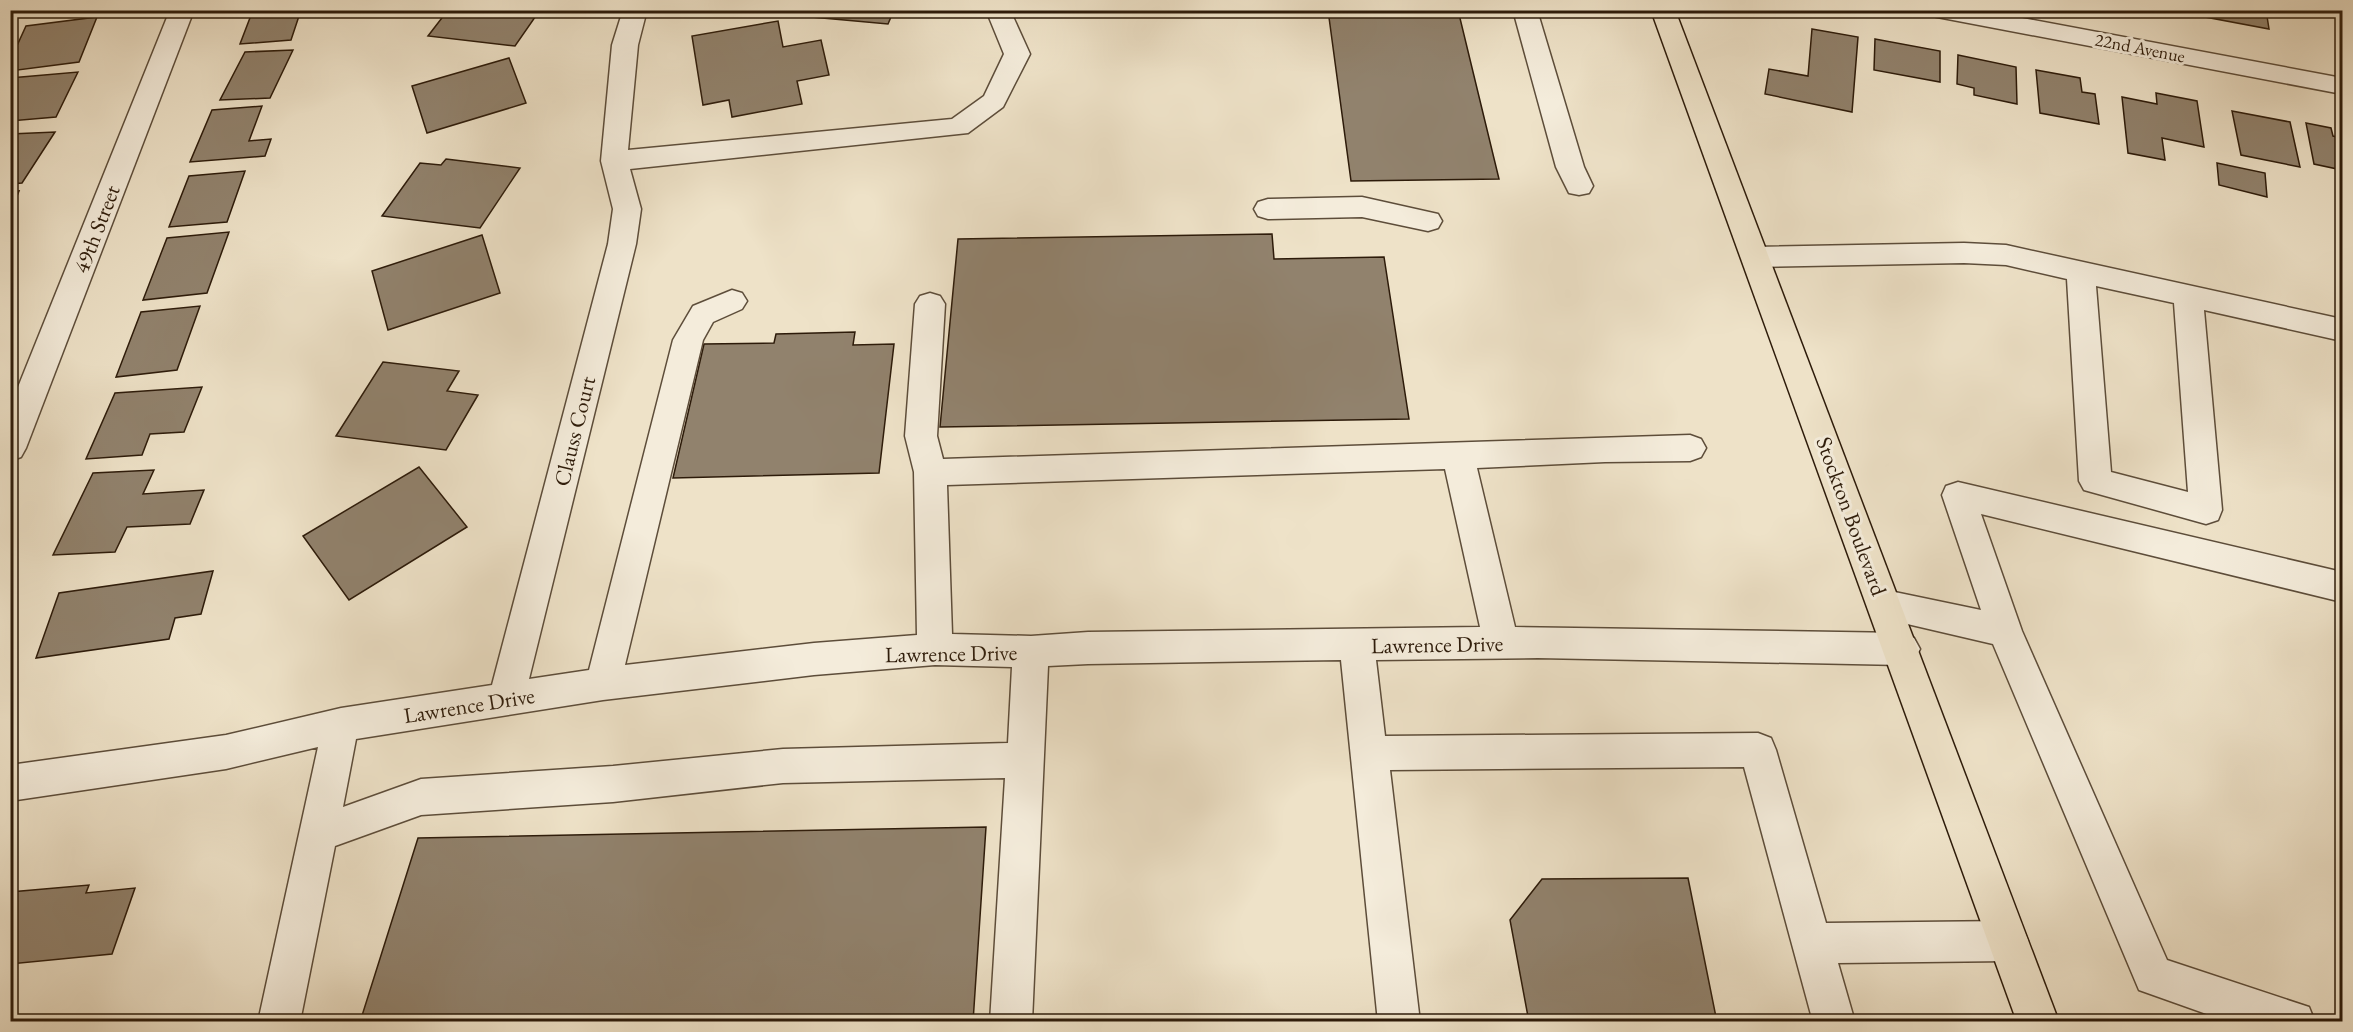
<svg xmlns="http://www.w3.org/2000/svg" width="2353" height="1032" viewBox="0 0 2353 1032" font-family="'EB Garamond',serif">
<rect width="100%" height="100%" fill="#eee2c8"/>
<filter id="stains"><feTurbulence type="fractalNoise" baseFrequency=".00333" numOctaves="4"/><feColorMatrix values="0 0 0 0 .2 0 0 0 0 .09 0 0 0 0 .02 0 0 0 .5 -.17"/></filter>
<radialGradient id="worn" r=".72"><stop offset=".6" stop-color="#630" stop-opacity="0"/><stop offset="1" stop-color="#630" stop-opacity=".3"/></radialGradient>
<g fill="#91826d" stroke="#2d1b0a" stroke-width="1.5">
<path d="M253,10H301L291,40L240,44Z"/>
<path d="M448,10H540L515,46L428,36Z"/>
<path d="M804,10H894L888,24L801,16Z"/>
<path d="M1328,10H1458L1499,179L1351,181Z"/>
<path d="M2199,10H2266L2269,29L2200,16Z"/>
<path d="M97,17L79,62L10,71V61L26,26Z"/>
<path d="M778,21L783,47L821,40L829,75L797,81L802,104L732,117L729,100L703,105L692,36Z"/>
<path d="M1812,29L1858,37L1852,112L1765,94L1769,69L1808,76Z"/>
<path d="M1875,39L1940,51V82L1874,70Z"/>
<path d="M293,50L270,98L220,100L245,52Z"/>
<path d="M1958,55L2016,67L2017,104L1974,95V88L1957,84Z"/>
<path d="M509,58L526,103L427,133L412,86Z"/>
<path d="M2036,70L2080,78L2082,92L2095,94L2099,124L2040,113Z"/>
<path d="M78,72L56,117L10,121L13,91H10V78Z"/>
<path d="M2156,93L2197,101L2204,147L2162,138L2165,160L2128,153L2122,97L2157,104Z"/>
<path d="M262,106L249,141L271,139L265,156L190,162L212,110Z"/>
<path d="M2232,111L2290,122L2300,167L2241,155Z"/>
<path d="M2306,123L2331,128L2333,136L2342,138V170L2314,164Z"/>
<path d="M55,132L22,183L10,184V134Z"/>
<path d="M446,159L520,168L480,228L382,216L420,163L441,165Z"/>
<path d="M2217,163L2265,173L2267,197L2219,185Z"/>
<path d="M245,171L227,222L169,227L189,176Z"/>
<path d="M19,191L10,214V192Z"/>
<path d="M229,232L207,293L143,300L167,238Z"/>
<path d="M1272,234L1274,259L1384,257L1409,419L940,427L958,239Z"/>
<path d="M482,235L500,293L388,330L372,271Z"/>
<path d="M200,306L177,370L116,377L141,312Z"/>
<path d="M855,332L853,345L894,344L879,473L673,478L704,344L774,343L776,334Z"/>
<path d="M383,362L459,371L447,391L478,395L446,450L336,436Z"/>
<path d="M202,387L184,432L150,434L142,455L86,459L115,393Z"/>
<path d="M419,467L467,527L349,600L303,536Z"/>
<path d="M154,470L143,494L204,490L190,524L127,527L115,552L53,555L93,473Z"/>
<path d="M213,571L201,614L175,618L169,639L36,658L59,593Z"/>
<path d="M986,827L973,1022H360L418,838Z"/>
<path d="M1688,878L1717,1022H1529L1510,920L1542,879Z"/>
<path d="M89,885L86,893L135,888L112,954L10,964V892Z"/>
</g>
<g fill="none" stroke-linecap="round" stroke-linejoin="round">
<defs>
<g id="minor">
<path d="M170,10H194L26,448L21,457L10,461V407Z"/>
<path d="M623,10H647L638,45L628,150L952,119L984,96L1004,54L986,10H1010L1030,54L1003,107L968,133L630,169L641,209L636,244L529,679L589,670L673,340L693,306L732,290L742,293L747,301L742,309L713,322L703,340L625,665L814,643L917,635L914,472L905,436L915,304L920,296L930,293L940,296L945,304L937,436L943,459L1690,435L1701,439L1706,448L1701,457L1690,461L1605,462L1477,468L1515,627L1902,633L1914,638L1920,649L1914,660L1902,665L1538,658L1376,660L1385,736L1758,733L1771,738L1776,750L1826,923L2008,921L2022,927L2028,941L2022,955L2008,961L1838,963L1855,1022H1813L1744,767L1390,770L1420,1022H1378L1341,660L1088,664L1048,666L1032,1022H990L1005,778L783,783L613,802L421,815L335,846L300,1022H258L318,747L226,769L10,801V765L226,735L341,708L492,685L608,244L613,209L601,161L612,45ZM1445,469L1480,627L1088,632L1031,636L952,634L947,485ZM935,665L1012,667L1008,743L783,749L613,766L421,779L343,807L356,739L603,700L814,675Z"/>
<path d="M1513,10H1537L1584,167L1593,186L1589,193L1579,195L1569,193L1556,167Z"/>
<path d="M1925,10H1980L2342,78V94L1937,17L1928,15Z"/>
<path d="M1362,197L1438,214L1442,221L1438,228L1428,231L1362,217L1268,219L1258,216L1254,209L1258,202L1268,199Z"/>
<path d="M1964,243L2006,245L2342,319V341L2204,310L2222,510L2218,520L2206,524L2084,490L2079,481L2067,279L2006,265L1964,263L1755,267L1745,264L1741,257L1745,250L1755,247ZM2096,286L2174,303L2188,492L2111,472Z"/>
<path d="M1958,482L2342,572V602L1981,514L2022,631L2167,960L2309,1007L2315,1022H2229L2139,990L1993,644L1873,616L1868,605L1873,594L1885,590L1981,610L1942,495L1946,486Z"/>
</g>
<path id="major" d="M1651,10H1675L2059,1022H2017Z"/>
</defs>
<use href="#minor" stroke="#5d4d3a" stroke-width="3"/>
<use href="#major" stroke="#2d1b0a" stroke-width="3"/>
<use href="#minor" fill="#f4ecdb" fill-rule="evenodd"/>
<use href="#major" fill="#eee2c8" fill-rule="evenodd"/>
</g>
<g text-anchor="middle" stroke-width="6" stroke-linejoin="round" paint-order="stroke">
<g font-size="18" fill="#2d1b0a" stroke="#f4ecdb">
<text transform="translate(2140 48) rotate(11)" y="6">22nd Avenue</text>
</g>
<g font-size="22" fill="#2d1b0a" stroke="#f4ecdb">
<text transform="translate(96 229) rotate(-69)" y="8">49th Street</text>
<text transform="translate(574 431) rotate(-76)" y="8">Clauss Court</text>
<text transform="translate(1852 516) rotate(70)" y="8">Stockton Boulevard</text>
<text transform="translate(1437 644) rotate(-1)" y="8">Lawrence Drive</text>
<text transform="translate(951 653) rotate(-1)" y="8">Lawrence Drive</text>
<text transform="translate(469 705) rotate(-9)" y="8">Lawrence Drive</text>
</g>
</g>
<rect width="2353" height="1032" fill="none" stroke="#eee2c8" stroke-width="36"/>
<rect x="12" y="12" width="2329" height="1008" fill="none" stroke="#2d1b0a" stroke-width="3"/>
<rect x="18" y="18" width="2317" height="996" fill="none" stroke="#2d1b0a" stroke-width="1.5"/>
<rect width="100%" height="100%" filter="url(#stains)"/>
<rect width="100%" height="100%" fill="url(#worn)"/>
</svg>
